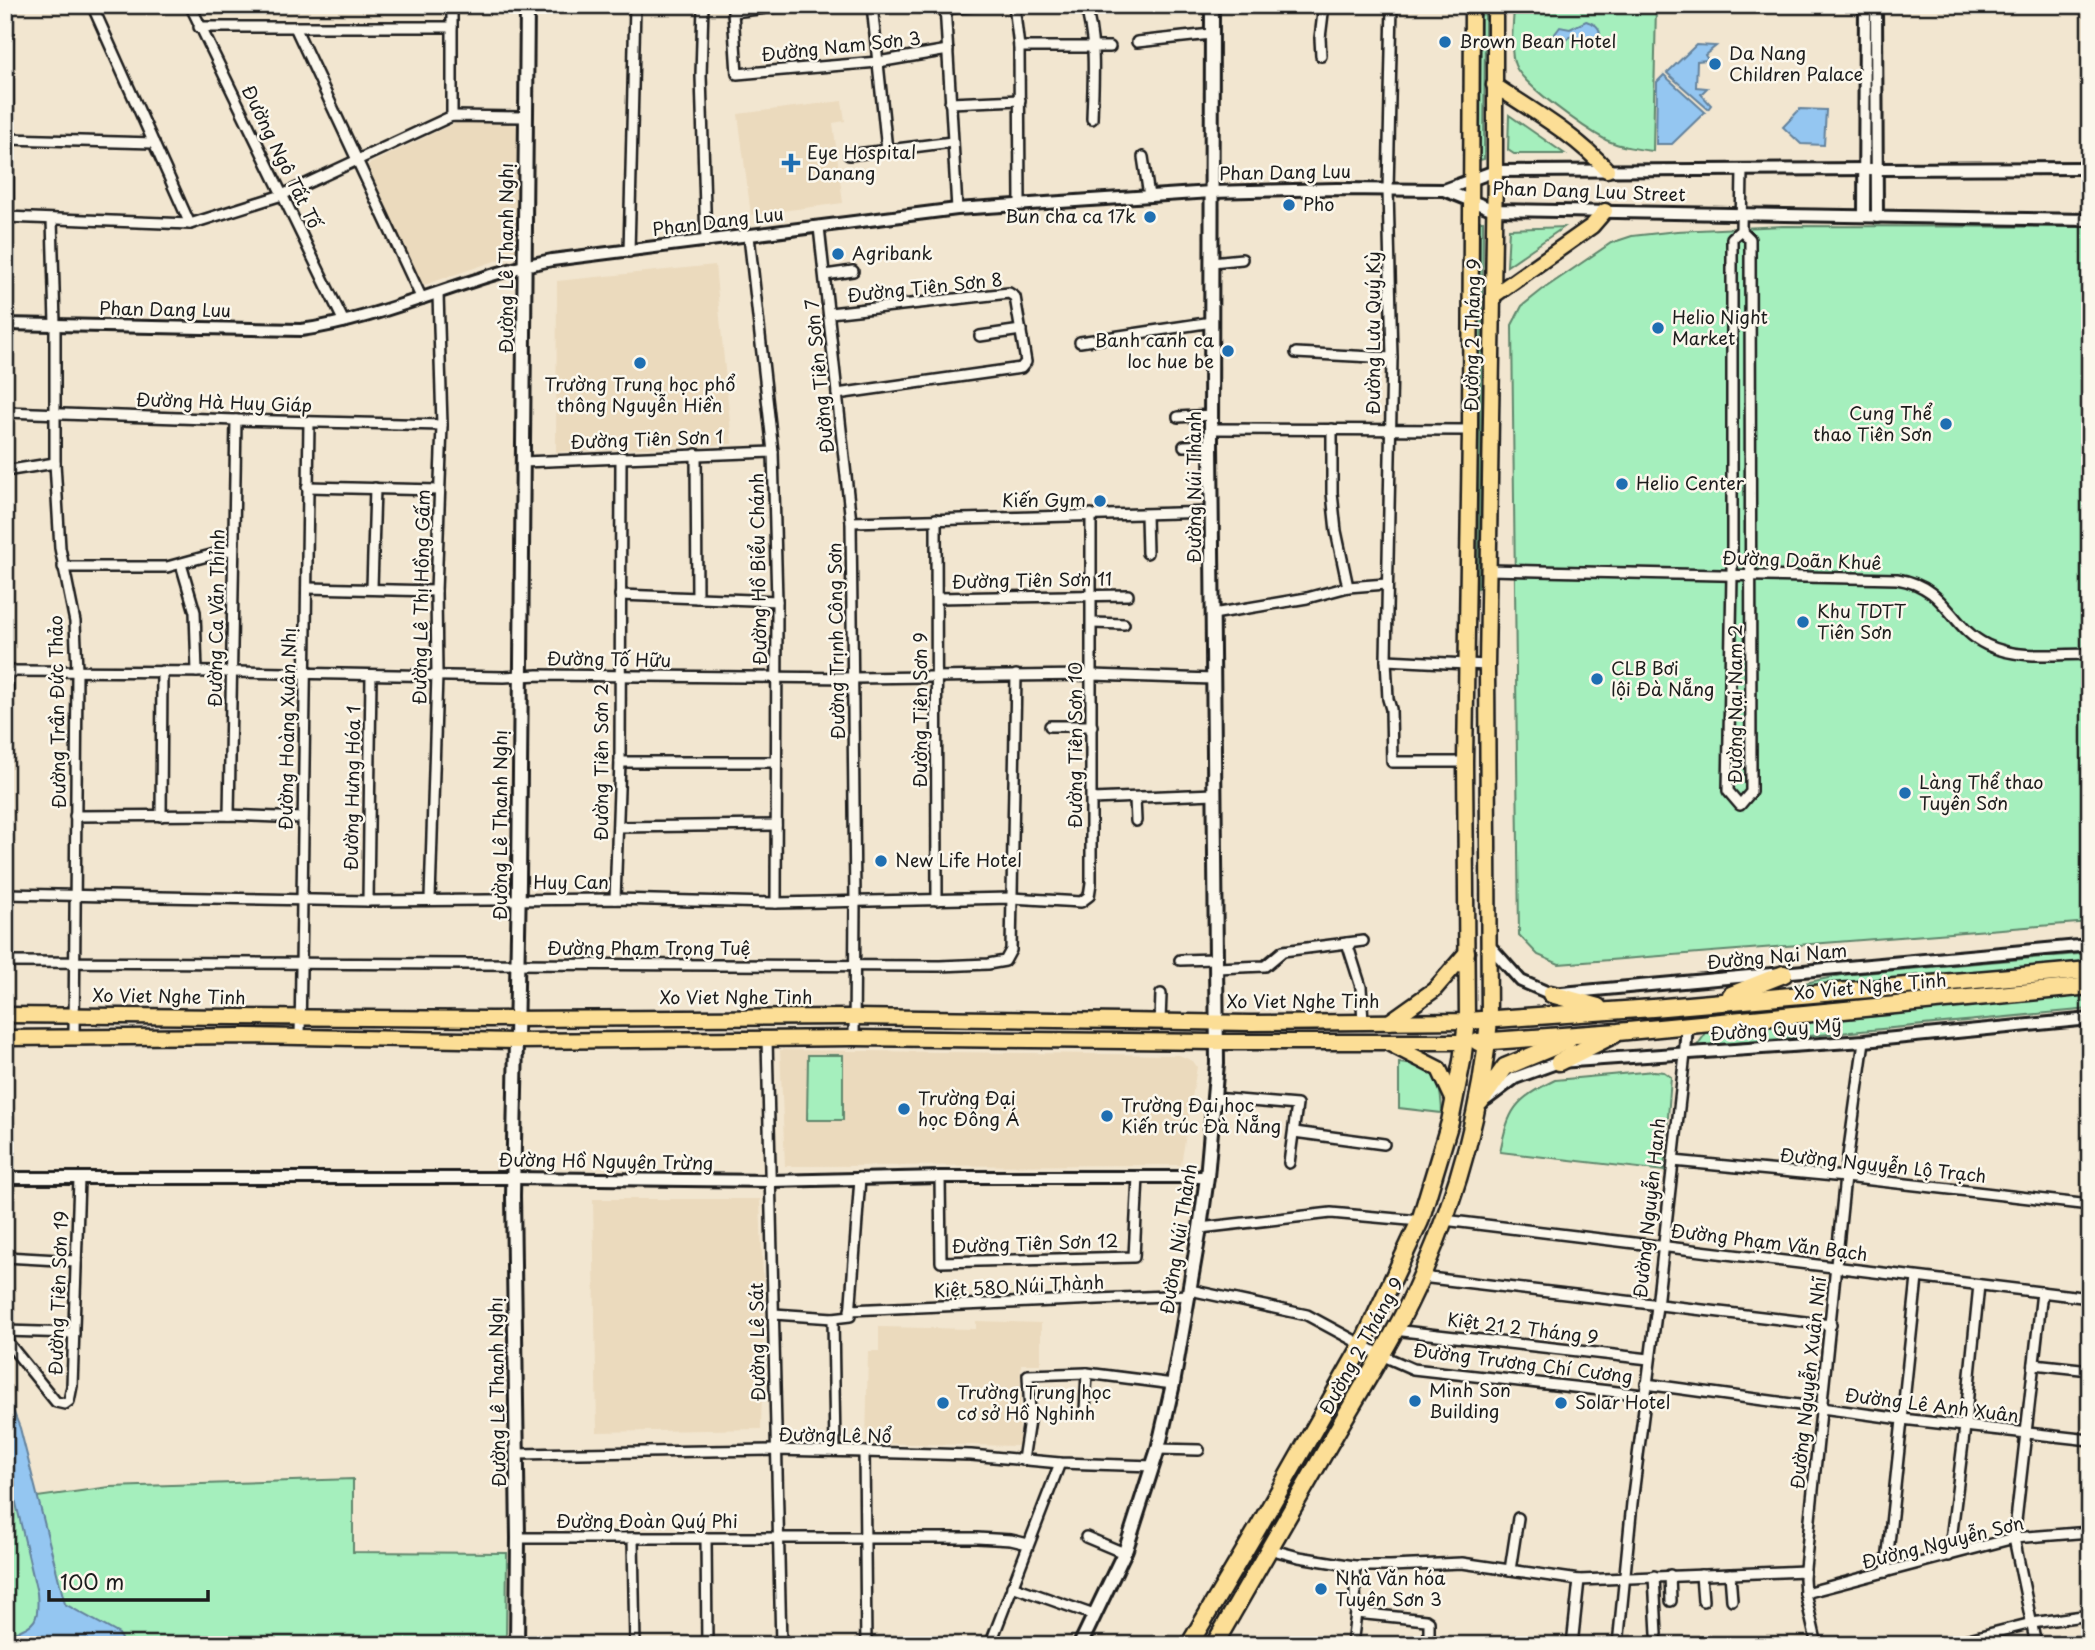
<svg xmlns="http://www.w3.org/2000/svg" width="2095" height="1650" viewBox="0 0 2095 1650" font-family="'Playpen Sans',sans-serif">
<rect width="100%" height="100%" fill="#f2e6d0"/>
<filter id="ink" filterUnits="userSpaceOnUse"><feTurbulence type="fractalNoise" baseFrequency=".0143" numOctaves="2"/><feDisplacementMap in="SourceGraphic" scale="14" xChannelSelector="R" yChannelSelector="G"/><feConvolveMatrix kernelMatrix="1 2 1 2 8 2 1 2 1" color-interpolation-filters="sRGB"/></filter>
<g filter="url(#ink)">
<g fill="#ebdabd">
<path d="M842,101L845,121L833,123L843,203L751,215L738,114Z"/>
<path d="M457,122L514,123L520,132L519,253L421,286L367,165Z"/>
<path d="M715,265L732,444L556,452L557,281Z"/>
<path d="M780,1050L1179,1055L1193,1061L1197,1067L1181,1165L785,1166Z"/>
<path d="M593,1199H760L764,1309L761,1429L597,1432Z"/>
<path d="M976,1321L1041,1323V1364H1021L1019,1446L866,1443L868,1351H879V1327L976,1329Z"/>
</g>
<g fill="#a5efbd" stroke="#60866c" stroke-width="2">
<path d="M1481,5H1485L1484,159L1480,160Z"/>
<path d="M1514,5H1656L1653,151C1637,149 1621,147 1606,140C1586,129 1522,85 1515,65C1509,51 1514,21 1514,5Z"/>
<path d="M1509,115L1565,154H1514L1508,150Z"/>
<path d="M1480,221H1483L1480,587L1478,588Z"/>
<path d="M1783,226L2090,227V922L1559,964L1538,955L1519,935L1512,325L1522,306L1542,290L1611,243L1632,236L1677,231Z"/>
<path d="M1564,227L1507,266L1509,229Z"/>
<path d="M2090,953V961L1773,990L1842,975Z"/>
<path d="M2090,994V1009L1696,1047L1706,1033Z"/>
<path d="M808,1055H843V1120H807Z"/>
<path d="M1399,1063C1435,1066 1441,1078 1442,1113L1399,1108Z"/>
<path d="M1654,1071L1664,1072L1671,1077L1664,1171L1500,1152C1509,1109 1514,1100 1555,1080Z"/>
<path d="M5,1458L16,1500L110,1487L353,1479V1552L507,1553L506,1645H5Z"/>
</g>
<g fill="#94c6f1" stroke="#64829c" stroke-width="2">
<path d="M1586,21C1594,24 1599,25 1600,34L1596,40L1584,41L1572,35L1564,41H1558L1554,35L1560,27L1570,29Z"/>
<path d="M1696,45L1716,46L1705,55L1708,60L1697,61L1696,87L1707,88L1701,94L1711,105L1708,109L1667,73Z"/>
<path d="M1664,75L1705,112L1672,144H1656L1657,82Z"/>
<path d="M1800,109L1826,110L1824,145L1801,144L1783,127Z"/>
<path d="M5,1390L20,1428L65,1604L119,1634L123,1645H5V1637C33,1624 40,1626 37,1593L5,1456Z"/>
</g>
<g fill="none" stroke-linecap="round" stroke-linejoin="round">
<defs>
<g id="minor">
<path d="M7,5L8,217"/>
<path d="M92,5L190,224"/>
<path d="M190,5L344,322"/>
<path d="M452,5V116"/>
<path d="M703,5L701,76L706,242"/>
<path d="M793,5L733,12L737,74L878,62L948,50"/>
<path d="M872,5L887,150"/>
<path d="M945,5L957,209"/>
<path d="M1014,5L1019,47L1020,203"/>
<path d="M1085,5C1097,42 1093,82 1092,119"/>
<path d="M1392,5L1388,190L1392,358L1386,660L1388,699L1391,709L1392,762H1465"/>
<path d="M945,9L981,5"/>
<path d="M199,27H452"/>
<path d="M295,27L422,299"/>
<path d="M1137,42L1211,34"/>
<path d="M1019,47H1110"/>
<path d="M1321,56L1320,38L1324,5"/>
<path d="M950,103L1020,100"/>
<path d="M7,139L154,143"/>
<path d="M849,155L952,142"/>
<path d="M1143,157L1149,196"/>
<path d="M5,217L190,224L282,195L452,116L526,117"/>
<path d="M52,219L55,324V463L60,548L75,622L77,671L74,1038"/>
<path d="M819,227L851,522L855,901L854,1038"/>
<path d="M1741,230L1750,239L1751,792L1740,805L1728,791L1732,575V238L1741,230L1742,170"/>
<path d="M749,236L773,452L777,601L776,903"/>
<path d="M629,252L635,5"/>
<path d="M1212,262L1242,259"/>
<path d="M825,275L853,271"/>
<path d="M830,313L1009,293L1015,297L1026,362L1021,368L837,394"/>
<path d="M980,336L1021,330"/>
<path d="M1080,342L1212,322"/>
<path d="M1296,353L1392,358"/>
<path d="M5,412L236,420L442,425"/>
<path d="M1178,417L1212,415"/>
<path d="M1211,429L1470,430"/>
<path d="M1332,429V493L1336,531L1348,587"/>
<path d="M1184,446L1211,445"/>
<path d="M696,454L697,598"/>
<path d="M523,462L773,452"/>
<path d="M5,471L55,463"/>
<path d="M307,487L439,490"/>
<path d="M1146,515L1147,553"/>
<path d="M936,519L937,900"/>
<path d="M851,522L1212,512"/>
<path d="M181,564L195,612L197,672"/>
<path d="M63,567H167L233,549"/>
<path d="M1488,570L1897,579C1948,587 1949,627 1987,645C2018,660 2057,654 2090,654"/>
<path d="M307,588L436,591"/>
<path d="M372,588L375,488"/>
<path d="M620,595L777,601"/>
<path d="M937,598L1128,595"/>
<path d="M1213,614L1307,598L1348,587L1386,584"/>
<path d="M1092,623L1124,624"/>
<path d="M1386,660L1487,665"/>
<path d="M5,671L232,672L504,677L538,675L854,678L1092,675L1213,679"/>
<path d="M1050,726H1092"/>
<path d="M5,755L8,671"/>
<path d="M620,762H776"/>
<path d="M1135,798L1136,821"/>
<path d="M1092,799L1214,794"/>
<path d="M229,815L236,420"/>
<path d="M75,816L229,815L302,818"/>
<path d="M161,816L162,671"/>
<path d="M618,827L776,825"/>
<path d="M5,894L368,901L615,899L776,903L1011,898L1081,902L1089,896L1091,883V514"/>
<path d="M430,899L437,675L436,591L442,425L438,294"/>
<path d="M615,899L620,762L621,457"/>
<path d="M368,901L371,675"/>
<path d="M1347,943L1361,987L1363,1022"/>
<path d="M1180,960L1215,959"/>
<path d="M5,962L940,966L988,964L1005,961L1011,950L1016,675"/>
<path d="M1216,968L1265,966L1283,951L1363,941"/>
<path d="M1160,1021L1161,994"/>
<path d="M300,1037L309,422"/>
<path d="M767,1039L781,1645"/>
<path d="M1214,1098L1297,1105L1289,1163"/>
<path d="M1294,1132L1384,1144"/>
<path d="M1673,1161L1845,1177L2090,1205"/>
<path d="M940,1177L941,1262L1134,1257L1138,1176"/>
<path d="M1444,1220L2090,1298"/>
<path d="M1200,1228L1331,1213L1420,1221"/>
<path d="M5,1257L76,1261"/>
<path d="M1421,1277L1831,1325"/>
<path d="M1190,1290L1307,1315L1381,1355L1413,1369L1644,1395"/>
<path d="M850,1310L1189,1295"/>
<path d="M774,1314L833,1318L850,1316L860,1178"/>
<path d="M833,1318L835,1451"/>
<path d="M1394,1330L1649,1359"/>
<path d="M5,1331L74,1333"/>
<path d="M5,1339L56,1402L65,1404L69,1401L72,1386L79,1179"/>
<path d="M2034,1364L2090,1370"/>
<path d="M1646,1384L1902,1419L2090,1440"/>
<path d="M1085,1411L1087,1373"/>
<path d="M1158,1449L1199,1450"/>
<path d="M864,1452L866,1645"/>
<path d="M516,1454L775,1450L864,1452L971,1455L1060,1463L1154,1466"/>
<path d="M1023,1460L1030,1414L1028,1375L1087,1373L1173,1384"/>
<path d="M1086,1537L1124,1553"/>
<path d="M518,1538H977L1011,1540L1028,1544"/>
<path d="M633,1538L635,1645"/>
<path d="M706,1538L707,1645"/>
<path d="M1269,1549L1299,1557L1354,1566H1390L1462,1563L1579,1580L1805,1571"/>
<path d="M1949,1556L1964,1435L1979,1285"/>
<path d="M1354,1566L1356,1613L1426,1620L1429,1622V1645"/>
<path d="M1510,1570L1518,1518"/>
<path d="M1886,1572L1917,1278"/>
<path d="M1730,1574L1732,1600"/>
<path d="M1670,1575L1671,1601"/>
<path d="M1701,1575L1703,1601"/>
<path d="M1654,1576L1657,1634"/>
<path d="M1012,1586L1094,1615"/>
<path d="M1805,1593L2014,1538L2090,1532"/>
<path d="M990,1645L1060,1463"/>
<path d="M1352,1645L1356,1613"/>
<path d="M1572,1645L1579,1580"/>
<path d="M1618,1645L1632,1503L1657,1306L1685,1054"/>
<path d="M1817,1645L1805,1593L1804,1578L1845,1177L1864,1041"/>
<path d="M1945,1645L2032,1623L2090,1615"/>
<path d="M2036,1645L2014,1538L2042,1292"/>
</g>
<g id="tertiary">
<path d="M1876,5L1877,217"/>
<path d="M1444,190L1495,171L2090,168"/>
<path d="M1864,216L1865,5"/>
<path d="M5,324L301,330C387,318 466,276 552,260L957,209L1211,192L1337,189L1444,190L1494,210L2090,220"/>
<path d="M1488,944L1521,981L1551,994L2090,945"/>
<path d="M1685,1054L1687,1023"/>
<path d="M1487,1099L1515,1078L1559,1062L1864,1041L2090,1019"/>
<path d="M5,1178H513L771,1181L940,1177H1207"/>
</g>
<g id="secondary">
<path d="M517,1645L518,1538L513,1196L519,881L527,5"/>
<path d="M1080,1645L1126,1549L1158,1449L1173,1384L1200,1228L1207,1177L1217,1063L1211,445L1212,5"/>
</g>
<g id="primary">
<path d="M1494,85C1533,111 1576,135 1607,170"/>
<path d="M1493,296L1592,226L1605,211"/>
<path d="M5,1015L491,1019L854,1017L1251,1023L1467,1021L1465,762L1470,430L1472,5"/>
<path d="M1489,1020L1487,665L1495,171V5"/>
<path d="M1389,1022L1434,990L1467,952"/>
<path d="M5,1038L246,1036L516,1041L854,1038L1217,1042H1465"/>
<path d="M1390,1044L1439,1069L1454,1101"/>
</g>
<g id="trunk">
<path d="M1551,994L1598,1007"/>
<path d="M1731,995L1784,974"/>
<path d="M1478,1042L1618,1032L2090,986"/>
<path d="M1559,1062L1613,1035"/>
<path d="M1480,1102L1505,1067L1567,1041"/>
<path d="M1189,1645L1258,1528L1362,1345L1420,1221L1450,1122L1462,1061L1467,1021L1653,1008L2090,970"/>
<path d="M1214,1645C1255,1573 1297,1501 1338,1429C1367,1379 1399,1329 1422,1275C1457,1195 1482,1108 1489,1020"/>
</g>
</defs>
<use href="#minor" stroke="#1c1c1c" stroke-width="14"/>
<use href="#tertiary" stroke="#1c1c1c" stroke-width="16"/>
<use href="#secondary" stroke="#1c1c1c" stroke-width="18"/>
<use href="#primary" stroke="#1c1c1c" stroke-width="19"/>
<use href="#trunk" stroke="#1c1c1c" stroke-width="21"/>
<use href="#minor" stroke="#fbf7ec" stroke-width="9"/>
<use href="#tertiary" stroke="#fbf7ec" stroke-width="10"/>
<use href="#secondary" stroke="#fbf7ec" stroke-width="12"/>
<use href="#primary" stroke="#fcde96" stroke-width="14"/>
<use href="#trunk" stroke="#fcde96" stroke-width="16"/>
</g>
</g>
<g fill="#1f6fb2" stroke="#fbf7ec" stroke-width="2.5">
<circle cx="1445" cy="42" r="7"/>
<circle cx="1715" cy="64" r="7"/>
<path d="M787.5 152.5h7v7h7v7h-7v7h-7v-7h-7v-7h7z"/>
<circle cx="1289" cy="205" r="7"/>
<circle cx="1150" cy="217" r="7"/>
<circle cx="838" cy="254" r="7"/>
<circle cx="1658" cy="328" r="7"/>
<circle cx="1228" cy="351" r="7"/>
<circle cx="640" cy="363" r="7"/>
<circle cx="1946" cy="424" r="7"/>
<circle cx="1622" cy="484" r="7"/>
<circle cx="1100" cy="501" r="7"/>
<circle cx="1803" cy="622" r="7"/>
<circle cx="1597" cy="679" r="7"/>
<circle cx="1905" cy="793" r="7"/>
<circle cx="881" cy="861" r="7"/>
<circle cx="904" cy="1109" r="7"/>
<circle cx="1107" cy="1116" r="7"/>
<circle cx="1415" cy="1401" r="7"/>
<circle cx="943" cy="1403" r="7"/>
<circle cx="1561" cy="1403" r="7"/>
<circle cx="1321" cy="1589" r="7"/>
</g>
<g text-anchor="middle" stroke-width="5" stroke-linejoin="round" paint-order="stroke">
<g font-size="18" fill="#1c1c1c" stroke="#fbf7ec" text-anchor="start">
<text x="1459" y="48">Brown Bean Hotel</text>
<text x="1729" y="60">Da Nang<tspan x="1729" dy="21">Children Palace</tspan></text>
<text x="807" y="159">Eye Hospital<tspan x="807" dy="21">Danang</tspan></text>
<text x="1303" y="211">Pho</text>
<text x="1136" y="223" text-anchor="end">Bun cha ca 17k</text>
<text x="852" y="260">Agribank</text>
<text x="1672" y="324">Helio Night<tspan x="1672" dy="21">Market</tspan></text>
<text x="1214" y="347" text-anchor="end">Banh canh ca<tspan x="1214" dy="21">loc hue be</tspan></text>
<text x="640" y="391" text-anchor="middle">Trường Trung học phổ<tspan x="640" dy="21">thông Nguyễn Hiền</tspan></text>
<text x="1932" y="420" text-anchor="end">Cung Thể<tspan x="1932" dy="21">thao Tiên Sơn</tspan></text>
<text x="1636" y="490">Helio Center</text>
<text x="1086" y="507" text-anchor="end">Kiến Gym</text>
<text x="1817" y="618">Khu TDTT<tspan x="1817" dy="21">Tiên Sơn</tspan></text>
<text x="1611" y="675">CLB Bơi<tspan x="1611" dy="21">lội Đà Nẵng</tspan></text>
<text x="1919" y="789">Làng Thể thao<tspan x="1919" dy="21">Tuyên Sơn</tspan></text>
<text x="895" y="867">New Life Hotel</text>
<text x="918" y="1105">Trường Đại<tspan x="918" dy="21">học Đông Á</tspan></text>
<text x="1121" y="1112">Trường Đại học<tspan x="1121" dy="21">Kiến trúc Đà Nẵng</tspan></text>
<text x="1429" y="1397">Minh Son<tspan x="1429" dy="21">Building</tspan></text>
<text x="957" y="1399">Trường Trung học<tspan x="957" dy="21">cơ sở Hồ Nghinh</tspan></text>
<text x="1575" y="1409">Solar Hotel</text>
<text x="1335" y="1585">Nhà Văn hóa<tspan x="1335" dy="21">Tuyên Sơn 3</tspan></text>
</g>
<g font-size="18" fill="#1c1c1c" stroke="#fbf7ec">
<text transform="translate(841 47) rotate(-6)" y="6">Đường Nam Sơn 3</text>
<text transform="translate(281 157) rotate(64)" y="6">Đường Ngô Tất Tố</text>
<text transform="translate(1285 173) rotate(-1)" y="6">Phan Dang Luu</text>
<text transform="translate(1589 192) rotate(2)" y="6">Phan Dang Luu Street</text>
<text transform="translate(718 222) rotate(-7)" y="6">Phan Dang Luu</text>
<text transform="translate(507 258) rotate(-90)" y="6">Đường Lê Thanh Nghị</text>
<text transform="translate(925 288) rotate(-6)" y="6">Đường Tiên Sơn 8</text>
<text transform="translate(165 310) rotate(1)" y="6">Phan Dang Luu</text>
<text transform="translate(1374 333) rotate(-90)" y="6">Đường Lưu Quý Kỳ</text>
<text transform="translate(1473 335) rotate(-89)" y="6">Đường 2 Tháng 9</text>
<text transform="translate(820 376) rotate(-96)" y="6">Đường Tiên Sơn 7</text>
<text transform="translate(224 403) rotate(2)" y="6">Đường Hà Huy Giáp</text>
<text transform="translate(647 440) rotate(-2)" y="6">Đường Tiên Sơn 1</text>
<text transform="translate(1195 487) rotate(-90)" y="6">Đường Núi Thành</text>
<text transform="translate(1802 561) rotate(2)" y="6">Đường Doãn Khuê</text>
<text transform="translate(759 569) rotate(-91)" y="6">Đường Hồ Biểu Chánh</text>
<text transform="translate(1032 581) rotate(-1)" y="6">Đường Tiên Sơn 11</text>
<text transform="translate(422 597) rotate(-89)" y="6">Đường Lê Thị Hồng Gấm</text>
<text transform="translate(217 618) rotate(-89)" y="6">Đường Ca Văn Thỉnh</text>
<text transform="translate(837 641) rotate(-91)" y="6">Đường Trịnh Công Sơn</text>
<text transform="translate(609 660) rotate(1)" y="6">Đường Tố Hữu</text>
<text transform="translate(1736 704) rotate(-90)" y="6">Đường Nại Nam 2</text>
<text transform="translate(921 710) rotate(-90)" y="6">Đường Tiên Sơn 9</text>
<text transform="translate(58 712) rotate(-91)" y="6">Đường Trần Đức Thảo</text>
<text transform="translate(288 729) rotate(-89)" y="6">Đường Hoàng Xuân Nhị</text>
<text transform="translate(1076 745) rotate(-90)" y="6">Đường Tiên Sơn 10</text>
<text transform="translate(602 762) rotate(-90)" y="6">Đường Tiên Sơn 2</text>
<text transform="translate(353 788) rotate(-89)" y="6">Đường Hưng Hóa 1</text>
<text transform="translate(501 825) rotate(-90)" y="6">Đường Lê Thanh Nghị</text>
<text x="571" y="889">Huy Can</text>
<text x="649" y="955">Đường Phạm Trọng Tuệ</text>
<text transform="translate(1777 957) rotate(-5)" y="6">Đường Nại Nam</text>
<text transform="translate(1870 987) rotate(-5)" y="6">Xo Viet Nghe Tinh</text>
<text transform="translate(169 997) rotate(1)" y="6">Xo Viet Nghe Tinh</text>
<text x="736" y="1004">Xo Viet Nghe Tinh</text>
<text x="1303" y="1008">Xo Viet Nghe Tinh</text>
<text transform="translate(1776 1030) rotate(-4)" y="6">Đường Quy Mỹ</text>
<text transform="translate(606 1162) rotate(1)" y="6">Đường Hồ Nguyên Trừng</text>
<text transform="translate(1883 1166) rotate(6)" y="6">Đường Nguyễn Lộ Trạch</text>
<text transform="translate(1650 1208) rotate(-84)" y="6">Đường Nguyễn Hanh</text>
<text transform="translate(1179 1239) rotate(-81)" y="6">Đường Núi Thành</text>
<text transform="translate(1769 1243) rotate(7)" y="6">Đường Phạm Văn Bạch</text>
<text transform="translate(1035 1244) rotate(-2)" y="6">Đường Tiên Sơn 12</text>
<text transform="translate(1019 1287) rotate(-3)" y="6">Kiệt 580 Núi Thành</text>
<text transform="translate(59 1293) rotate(-88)" y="6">Đường Tiên Sơn 19</text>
<text transform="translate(1523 1329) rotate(7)" y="6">Kiệt 21 2 Tháng 9</text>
<text transform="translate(758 1342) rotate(-91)" y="6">Đường Lê Sát</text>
<text transform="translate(1362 1346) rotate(-61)" y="6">Đường 2 Tháng 9</text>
<text transform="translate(1523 1364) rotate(7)" y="6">Đường Trương Chí Cương</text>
<text transform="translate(1809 1383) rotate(-84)" y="6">Đường Nguyễn Xuân Nhĩ</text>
<text transform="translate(498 1392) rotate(-91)" y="6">Đường Lê Thanh Nghị</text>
<text transform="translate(1932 1406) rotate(7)" y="6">Đường Lê Anh Xuân</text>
<text transform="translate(835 1436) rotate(1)" y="6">Đường Lê Nổ</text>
<text x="647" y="1528">Đường Đoàn Quý Phi</text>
<text transform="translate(1943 1543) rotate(-14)" y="6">Đường Nguyễn Sơn</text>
</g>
</g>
<rect width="2095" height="1650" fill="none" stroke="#fbf7ec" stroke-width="28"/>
<rect x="14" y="14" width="2067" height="1622" fill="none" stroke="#1c1c1c" stroke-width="2.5" filter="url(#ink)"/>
<path d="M49 1590v10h159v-10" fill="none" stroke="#1c1c1c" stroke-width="3.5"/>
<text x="60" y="1590" font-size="21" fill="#1c1c1c" stroke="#fbf7ec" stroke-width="5" paint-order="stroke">100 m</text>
</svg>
